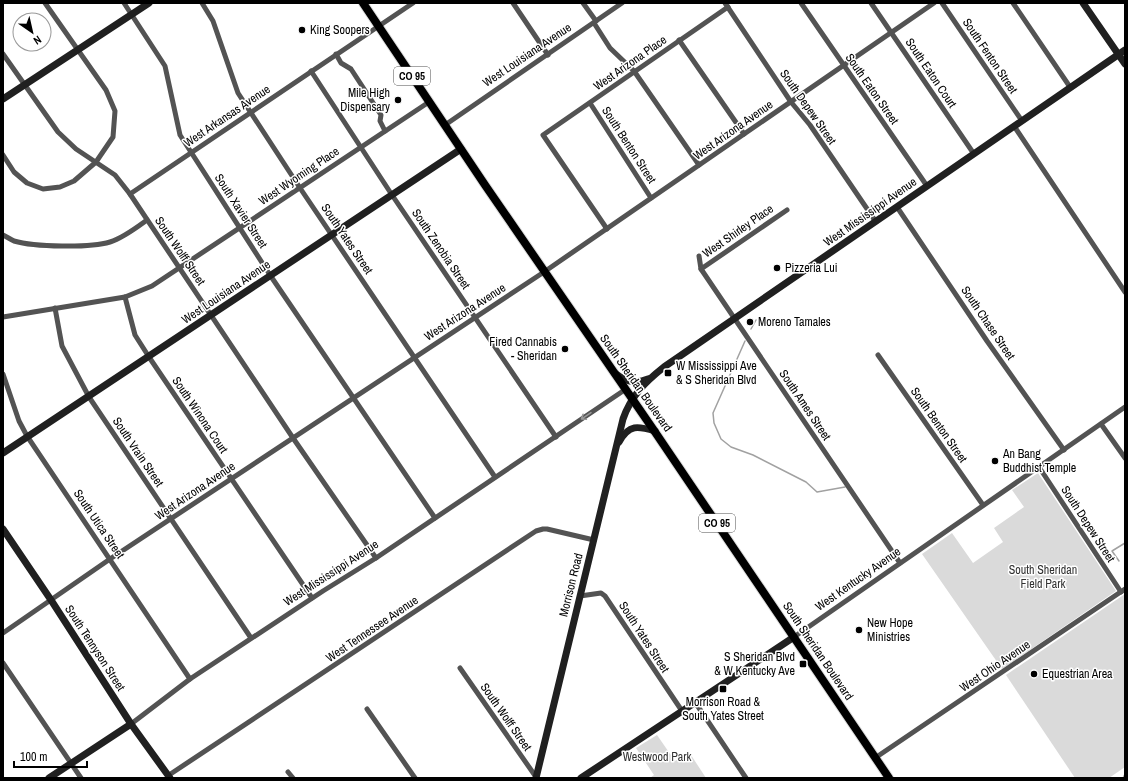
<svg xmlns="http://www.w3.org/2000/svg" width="1128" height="781" viewBox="0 0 1128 781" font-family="'Archivo Narrow',sans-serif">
<rect width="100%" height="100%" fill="#fff"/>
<g fill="#dadada">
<path d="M1038,473L1116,591L1002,669L922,554L952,533L973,563L1003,542L994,528L1024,507L1012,490Z"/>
<path d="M1125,594V767L1109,778H1075L1006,675Z"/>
<path d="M657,735L675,761L689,752L706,778H650L654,775L636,748Z"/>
</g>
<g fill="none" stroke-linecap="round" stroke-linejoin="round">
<g stroke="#a1a1a1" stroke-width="1.5">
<path d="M751,329L756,320"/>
<path d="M745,341L713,413L714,423L721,439L731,447L753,455L806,482L817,492L845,487"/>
<path d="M1119,561L1112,551L1125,543"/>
<path d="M1123,778L1125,774"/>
</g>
<defs>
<path id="primary" d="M363,3L485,185L653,429L889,778"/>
</defs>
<use href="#primary" stroke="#dbdbdb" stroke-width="10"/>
<g stroke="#535353" stroke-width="5">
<path d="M124,3L165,66L180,135L270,275L435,518"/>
<path d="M202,3L213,21L238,93L300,188L495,477"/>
<path d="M513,3L548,55"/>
<path d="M583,3L596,21"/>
<path d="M725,3L791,102L810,125L876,222"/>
<path d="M801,3L927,186"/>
<path d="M871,3L974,154"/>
<path d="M942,3L1022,121"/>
<path d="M1013,3L1070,87"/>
<path d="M594,23L610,48L634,71L699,165"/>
<path d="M679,40L744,134"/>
<path d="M3,54L58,132L76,149L115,175L130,194L293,438L376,558"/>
<path d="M336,54L341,63L351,69L381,115L380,121L385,131"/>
<path d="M311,71L392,195L556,437"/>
<path d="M590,103L651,198"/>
<path d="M445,125L622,3"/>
<path d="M1014,126L1125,292"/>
<path d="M3,155L14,172L27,183L43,189L60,187L74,181L96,162L113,137L115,111L106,90L45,3"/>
<path d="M130,194L413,3"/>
<path d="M897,207L987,341L1064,450"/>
<path d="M607,229L543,135L728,7"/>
<path d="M3,235C7,237 10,239 14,241C34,247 90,248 110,242C123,238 136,228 147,220"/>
<path d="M699,256L701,269L900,563"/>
<path d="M701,269L787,210"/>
<path d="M125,297L135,335L149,357L312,598"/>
<path d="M55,308L62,346L89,397L251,638"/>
<path d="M3,317L125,297L152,286L429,102"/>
<path d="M878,355L983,505"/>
<path d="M3,374L19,421L27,436L190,679"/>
<path d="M1101,424L1125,458"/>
<path d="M1039,467L1121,592"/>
<path d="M580,596L601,593L605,596L682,711"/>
<path d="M3,633L110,559L544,272L934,3"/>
<path d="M794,637L1125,407"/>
<path d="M3,663L81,778"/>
<path d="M460,668L536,777"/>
<path d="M695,702L746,778"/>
<path d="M367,709L415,778"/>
<path d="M131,724L190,679L323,591L376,558L626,389"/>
<path d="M875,758L1125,589"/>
<path d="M288,772L293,778"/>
<path d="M169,775L536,531L543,529H547L594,540"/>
</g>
<g stroke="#202020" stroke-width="7">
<path d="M1083,3L1125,64"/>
<path d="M3,99L149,3"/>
<path d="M616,374C626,382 637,384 648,379"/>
<path d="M619,442C629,424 638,426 655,431"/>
<path d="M3,453L461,149"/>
<path d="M3,529L51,600L131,724L170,778"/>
<path d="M49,778L131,724"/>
<path d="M536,778L623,419C631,396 645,382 664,367L1125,50"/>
<path d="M581,778L794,637"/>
</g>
<use href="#primary" stroke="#000" stroke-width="8"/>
</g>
<defs><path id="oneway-shaft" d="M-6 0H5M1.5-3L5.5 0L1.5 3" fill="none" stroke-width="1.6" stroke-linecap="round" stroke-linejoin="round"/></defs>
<use stroke="#989898" href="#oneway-shaft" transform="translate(586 416) rotate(146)"/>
<g fill="#000" stroke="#fff" stroke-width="1.5">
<circle cx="302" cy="30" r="4"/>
<circle cx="398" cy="100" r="4"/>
<circle cx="777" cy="268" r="4"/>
<circle cx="750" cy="322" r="4"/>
<circle cx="565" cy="349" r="4"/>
<rect x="664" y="369" width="8" height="8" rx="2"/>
<circle cx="995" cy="461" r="4"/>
<circle cx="859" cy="630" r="4"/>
<rect x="799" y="660" width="8" height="8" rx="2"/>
<circle cx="1034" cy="674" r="4"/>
<rect x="719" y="685" width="8" height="8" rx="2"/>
</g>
<g text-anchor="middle" stroke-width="3" stroke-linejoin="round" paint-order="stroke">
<g fill="#fff" stroke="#4c4c4c" stroke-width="1">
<rect x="394" y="67" width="36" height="18" rx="3"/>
<rect x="699" y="514" width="36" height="18" rx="3"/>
</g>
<g font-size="11" font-weight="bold" fill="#000">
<text x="412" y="80">CO 95</text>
<text x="717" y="527">CO 95</text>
</g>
<g font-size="12" fill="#000" stroke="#fff" text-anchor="start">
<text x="310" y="34">King Soopers</text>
<text x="390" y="97" text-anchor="end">Mile High<tspan x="390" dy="14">Dispensary</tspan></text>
<text x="785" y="272">Pizzeria Lui</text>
<text x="758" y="326">Moreno Tamales</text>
<text x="557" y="346" text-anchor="end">Fired Cannabis<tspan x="557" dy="14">- Sheridan</tspan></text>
<text x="676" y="370">W Mississippi Ave<tspan x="676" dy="14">&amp; S Sheridan Blvd</tspan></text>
<text x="1003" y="458">An Bang<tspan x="1003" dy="14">Buddhist Temple</tspan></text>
<text x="867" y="627">New Hope<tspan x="867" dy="14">Ministries</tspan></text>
<text x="795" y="661" text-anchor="end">S Sheridan Blvd<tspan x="795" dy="14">&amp; W Kentucky Ave</tspan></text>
<text x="1042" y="678">Equestrian Area</text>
<text x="723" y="706" text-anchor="middle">Morrison Road &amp;<tspan x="723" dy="14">South Yates Street</tspan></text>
</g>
<g font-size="12" fill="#000" stroke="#fff">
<text transform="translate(527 55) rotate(-34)" y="4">West Louisiana Avenue</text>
<text transform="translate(990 56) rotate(56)" y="4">South Fenton Street</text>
<text transform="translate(630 63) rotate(-35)" y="4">West Arizona Place</text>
<text transform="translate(931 73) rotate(56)" y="4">South Eaton Court</text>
<text transform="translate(872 89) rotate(55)" y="4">South Eaton Street</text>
<text transform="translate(808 107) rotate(55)" y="4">South Depew Street</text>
<text transform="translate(227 116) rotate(-34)" y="4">West Arkansas Avenue</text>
<text transform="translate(733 130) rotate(-35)" y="4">West Arizona Avenue</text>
<text transform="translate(629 145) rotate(57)" y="4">South Benton Street</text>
<text transform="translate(299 176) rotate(-34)" y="4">West Wyoming Place</text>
<text transform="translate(241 211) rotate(57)" y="4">South Xavier Street</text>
<text transform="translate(870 212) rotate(-35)" y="4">West Mississippi Avenue</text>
<text transform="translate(738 231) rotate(-35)" y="4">West Shirley Place</text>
<text transform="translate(347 239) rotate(56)" y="4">South Yates Street</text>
<text transform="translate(441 249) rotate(56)" y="4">South Zenobia Street</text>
<text transform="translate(180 251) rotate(56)" y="4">South Wolff Street</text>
<text transform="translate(226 292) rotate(-34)" y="4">West Louisiana Avenue</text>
<text transform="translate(465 312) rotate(-33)" y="4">West Arizona Avenue</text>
<text transform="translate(988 323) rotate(56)" y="4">South Chase Street</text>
<text transform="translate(636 383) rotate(55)" y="4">South Sheridan Boulevard</text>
<text transform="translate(805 405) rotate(56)" y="4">South Ames Street</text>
<text transform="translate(200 415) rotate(56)" y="4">South Winona Court</text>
<text transform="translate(939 425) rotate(55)" y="4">South Benton Street</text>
<text transform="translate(138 452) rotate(56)" y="4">South Vrain Street</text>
<text transform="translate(195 491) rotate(-34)" y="4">West Arizona Avenue</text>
<text transform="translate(99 524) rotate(56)" y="4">South Utica Street</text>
<text transform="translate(1088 524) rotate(57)" y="4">South Depew Street</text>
<text transform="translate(331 573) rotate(-33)" y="4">West Mississippi Avenue</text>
<text transform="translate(858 579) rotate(-35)" y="4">West Kentucky Avenue</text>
<text transform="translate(571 585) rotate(-76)" y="4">Morrison Road</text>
<text transform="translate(372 629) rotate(-34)" y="4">West Tennessee Avenue</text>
<text transform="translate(644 637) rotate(57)" y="4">South Yates Street</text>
<text transform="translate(95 648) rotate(57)" y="4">South Tennyson Street</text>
<text transform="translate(818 651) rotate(56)" y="4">South Sheridan Boulevard</text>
<text transform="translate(995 666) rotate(-34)" y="4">West Ohio Avenue</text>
<text transform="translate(506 717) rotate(55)" y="4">South Wolff Street</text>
</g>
<g font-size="12" fill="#313131" stroke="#fff">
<text x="1043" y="574">South Sheridan<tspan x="1043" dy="14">Field Park</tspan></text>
<text x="657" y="761">Westwood Park</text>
</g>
</g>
<rect width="1128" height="781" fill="none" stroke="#000000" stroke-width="8"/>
<g transform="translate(32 32) rotate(146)"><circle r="19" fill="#ffffff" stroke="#999999"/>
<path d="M0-3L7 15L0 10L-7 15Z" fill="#000000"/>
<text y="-6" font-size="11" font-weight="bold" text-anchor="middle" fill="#000000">N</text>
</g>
<path d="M14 761v6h73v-6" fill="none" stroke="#000000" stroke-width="2"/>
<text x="20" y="761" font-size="12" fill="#000000" stroke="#ffffff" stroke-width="3" paint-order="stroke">100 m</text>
</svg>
